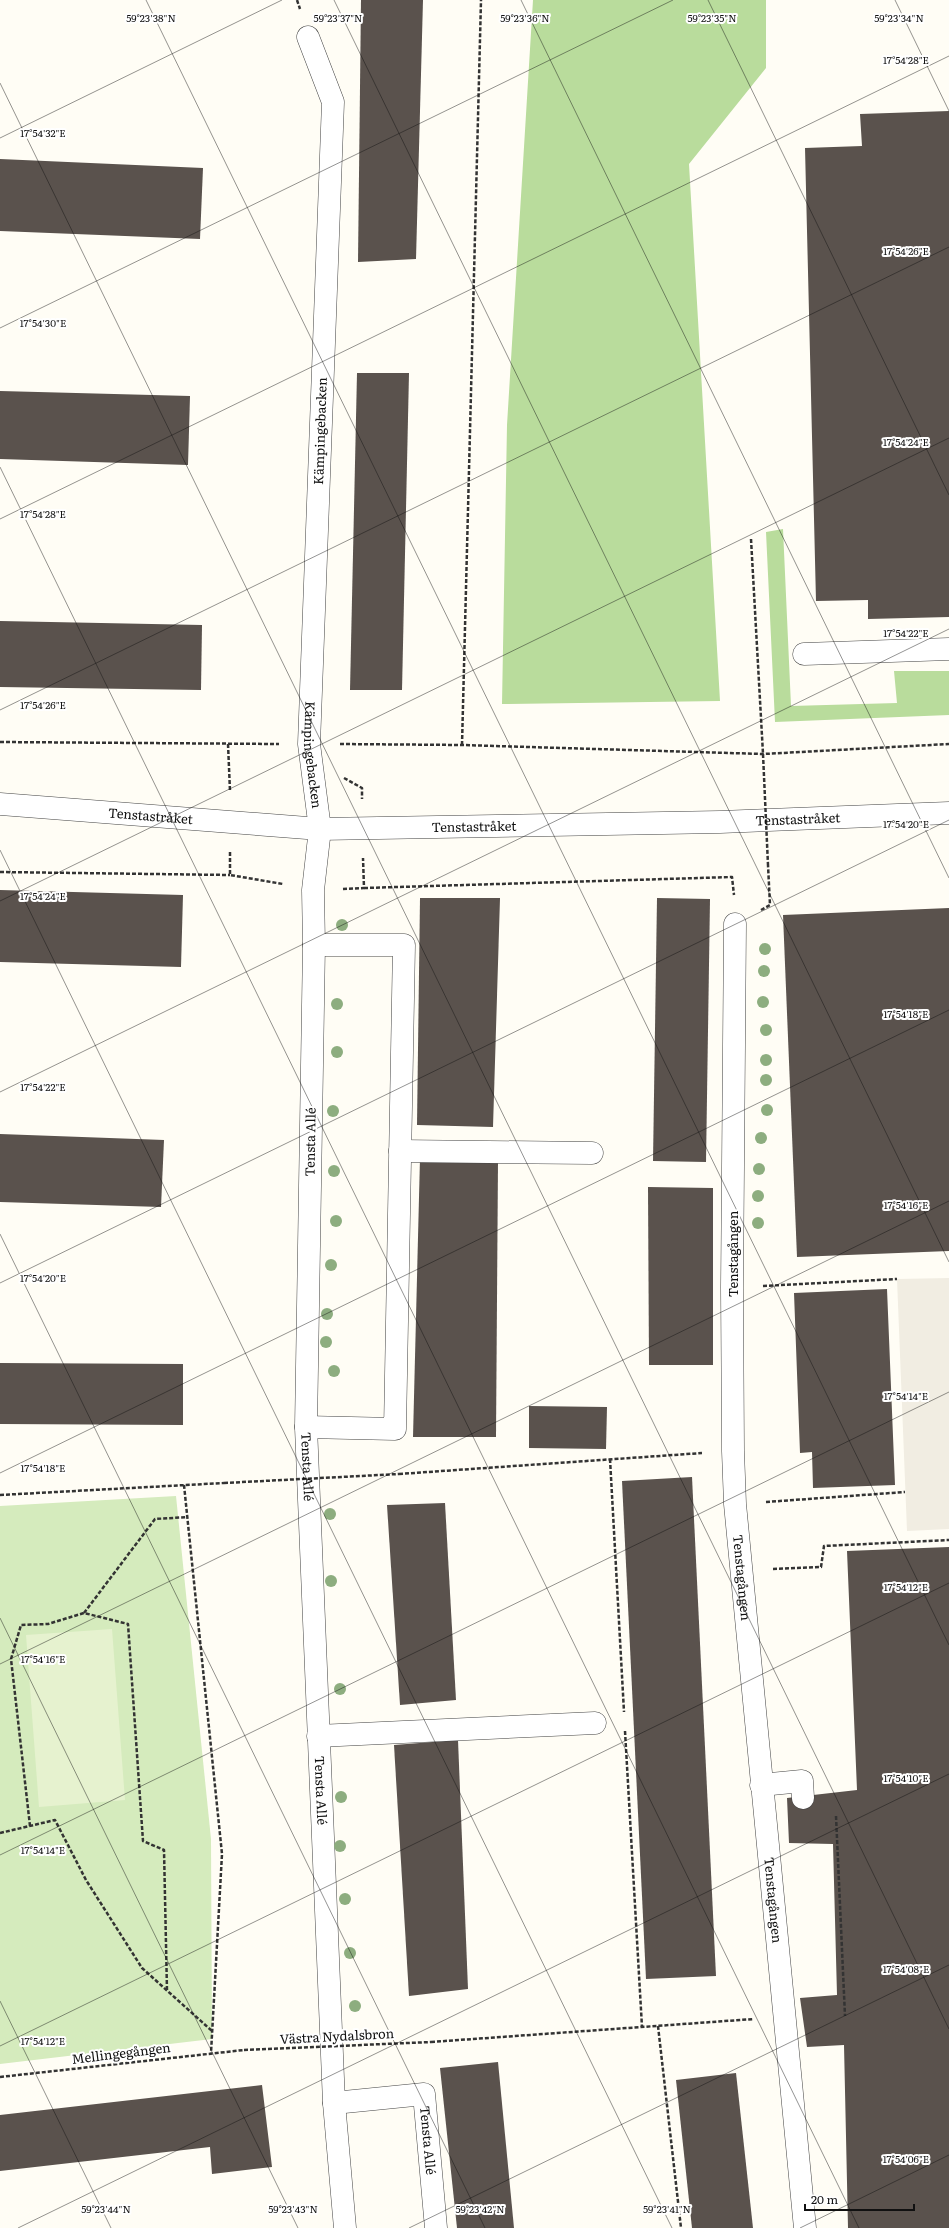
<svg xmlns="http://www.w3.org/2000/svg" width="949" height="2228" viewBox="0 0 949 2228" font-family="Literata,serif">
<rect width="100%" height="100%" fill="#fffdf5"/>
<path fill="#d5ebbd" d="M176,1496L211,1839L212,2039L0,2064V1506Z"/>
<g fill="#b9dc9c">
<path d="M533,0H766V68L689,164L720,701L502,704L507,425Z"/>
<path d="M783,529L791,706L897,703L894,671H949V715L775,722L766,532Z"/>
</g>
<path fill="#e6f2cf" d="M112,1629L125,1800L39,1807L26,1635Z"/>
<path fill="#f1ede2" d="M949,1278V1529L907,1531L897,1279Z"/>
<g fill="#5a524d">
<path d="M361,0H423L416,259L358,262Z"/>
<path d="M949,111V617L868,619V600L816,601L805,148L862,146L860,114Z"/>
<path d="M0,159L203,168L200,239L0,231Z"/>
<path d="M357,373H409L402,690H350Z"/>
<path d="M0,391L190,396L188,465L0,459Z"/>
<path d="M0,621L202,625L201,690L0,687Z"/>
<path d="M0,890L183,895L181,967L0,962Z"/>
<path d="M420,898H500L493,1127L417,1125Z"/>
<path d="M657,898L710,899L706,1162L653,1161Z"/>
<path d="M949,908V1251L797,1257L783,915Z"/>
<path d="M0,1134L164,1140L161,1207L0,1202Z"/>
<path d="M420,1158L498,1161L496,1437H413Z"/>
<path d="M648,1187L713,1188V1365H649Z"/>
<path d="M887,1289L895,1485L813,1488L812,1452L800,1453L794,1293Z"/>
<path d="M0,1363L183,1364V1425L0,1424Z"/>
<path d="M529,1406L607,1407L606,1449L529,1448Z"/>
<path d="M692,1477L716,1976L646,1979L622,1481Z"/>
<path d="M445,1503L456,1700L400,1705L387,1505Z"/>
<path d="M949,1547V2228H848L844,2045L807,2047L800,1998L837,1995L833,1844L789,1843L787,1798L857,1790L847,1551Z"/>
<path d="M458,1740L468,1989L409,1996L394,1745Z"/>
<path d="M498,2062L514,2228H457L440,2068Z"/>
<path d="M736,2073L753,2228H692L676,2080Z"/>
<path d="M262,2085L272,2167L212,2174L210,2147L0,2171V2115Z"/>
</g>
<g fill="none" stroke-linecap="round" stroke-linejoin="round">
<defs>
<g id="service">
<path d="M804,654L949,649"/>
<path d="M400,1151L592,1153"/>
<path d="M306,1427L395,1429L404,945H314"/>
<path d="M318,1736L595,1723"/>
<path id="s1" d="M334,2103L424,2094L436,2228"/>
</g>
<g id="pedestrian">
<path id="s2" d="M735,924L732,1288L733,1451L735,1504L805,2228"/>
<path d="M761,1785L802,1781L803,1798"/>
</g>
<g id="minor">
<path id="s3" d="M308,37L333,102L309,744L320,829L313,890L314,945L306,1427L334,2103L345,2228"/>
</g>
<g id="tertiary">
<path id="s4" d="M0,804L320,829L720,822L949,813"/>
</g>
</defs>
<use href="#service" stroke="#444" stroke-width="23"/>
<use href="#pedestrian" stroke="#444" stroke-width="23"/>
<use href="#minor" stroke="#444" stroke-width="23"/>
<use href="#tertiary" stroke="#444" stroke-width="23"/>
<g stroke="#333" stroke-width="2.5" stroke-dasharray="4 2" stroke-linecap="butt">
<path d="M297,0L300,9"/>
<path d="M751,539L763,754"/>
<path d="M0,742L279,744"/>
<path d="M228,744L230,791"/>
<path d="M340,744L462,745L763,754L949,744"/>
<path d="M462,745L481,0"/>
<path d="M344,778L362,788V799"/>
<path d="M230,852V875L283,884"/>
<path d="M0,872L230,875"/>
<path d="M364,888L732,877L734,895"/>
<path d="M343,889L364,888L363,858"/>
<path d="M761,910L770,905L768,865"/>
<path d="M763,1286L897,1279"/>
<path d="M610,1459L624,1712"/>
<path d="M399,1474L702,1453"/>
<path d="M184,1485L222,1854L211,2053"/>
<path d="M0,1495L224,1483"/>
<path d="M766,1502L905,1492"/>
<path d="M773,1569L821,1567L824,1546L949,1540"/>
<path d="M84,1613L155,1519L188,1517"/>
<path d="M625,1731L642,2027"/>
<path d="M836,1816L845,2016"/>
<path d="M30,1826L11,1659L21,1625L48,1624L84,1613L128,1624L143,1841L164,1850L167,1991"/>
<path d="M0,1833L55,1820L86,1880L142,1968L212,2031"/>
<path d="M658,2026L681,2228"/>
<path d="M431,2042L754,2019"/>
<path d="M0,2077L244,2050"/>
</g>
<use href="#service" stroke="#fff" stroke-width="22"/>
<use href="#pedestrian" stroke="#fff" stroke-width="22"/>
<use href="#minor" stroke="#fff" stroke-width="22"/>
<use href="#tertiary" stroke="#fff" stroke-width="22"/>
<g stroke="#333" stroke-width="2.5" stroke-dasharray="4 2" stroke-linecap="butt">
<path d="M763,754L768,865"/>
<path d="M224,1483L399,1474"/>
<path d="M244,2050L431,2042"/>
</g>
</g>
<g fill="#8dad7f">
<circle cx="342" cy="925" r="6"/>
<circle cx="765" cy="949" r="6"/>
<circle cx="764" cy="971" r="6"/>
<circle cx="763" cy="1002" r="6"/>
<circle cx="337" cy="1004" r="6"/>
<circle cx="766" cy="1030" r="6"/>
<circle cx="337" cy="1052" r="6"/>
<circle cx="766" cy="1060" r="6"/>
<circle cx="766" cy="1080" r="6"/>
<circle cx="767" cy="1110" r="6"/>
<circle cx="333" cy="1111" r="6"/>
<circle cx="761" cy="1138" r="6"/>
<circle cx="759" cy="1169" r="6"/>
<circle cx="334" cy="1171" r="6"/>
<circle cx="758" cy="1196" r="6"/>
<circle cx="336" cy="1221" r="6"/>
<circle cx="758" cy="1223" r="6"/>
<circle cx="331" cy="1265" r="6"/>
<circle cx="327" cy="1314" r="6"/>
<circle cx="326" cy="1342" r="6"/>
<circle cx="334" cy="1371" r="6"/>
<circle cx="330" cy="1514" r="6"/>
<circle cx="331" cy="1581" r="6"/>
<circle cx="340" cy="1689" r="6"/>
<circle cx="341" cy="1797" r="6"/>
<circle cx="340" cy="1846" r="6"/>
<circle cx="345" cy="1899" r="6"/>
<circle cx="350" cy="1953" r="6"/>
<circle cx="355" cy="2006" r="6"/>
</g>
<path fill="none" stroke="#111" stroke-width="1" stroke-opacity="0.45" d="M146,0L949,1645M334,0L949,1262M521,0L949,878M708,0L949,495M895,0L949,111M0,83L949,2029M0,138L282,0M0,328L673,0M0,467L859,2228M0,519L949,56M0,710L949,247M0,850L672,2228M0,901L949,438M0,1092L949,629M0,1234L485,2228M0,1283L949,820M0,1473L949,1010M0,1618L298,2228M0,1664L949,1201M0,1855L949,1392M0,2001L111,2228M0,2046L949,1583M18,2228L949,1774M409,2228L949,1965M800,2228L949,2155"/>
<g text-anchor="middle" stroke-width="4" stroke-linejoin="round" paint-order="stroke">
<g font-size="13" fill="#111" stroke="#fff">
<text transform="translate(320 431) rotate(-88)" y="5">Kämpingebacken</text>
<text dy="5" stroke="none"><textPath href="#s3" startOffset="723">Kämpingebacken</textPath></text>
<text dy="5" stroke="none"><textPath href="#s4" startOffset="151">Tenstastråket</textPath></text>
<text dy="5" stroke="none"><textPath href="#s4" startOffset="799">Tenstastråket</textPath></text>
<text dy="5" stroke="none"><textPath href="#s4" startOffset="475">Tenstastråket</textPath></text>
<text transform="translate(310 1142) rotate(-89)" y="5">Tensta Allé</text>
<text transform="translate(733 1254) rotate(-90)" y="5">Tenstagången</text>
<text dy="5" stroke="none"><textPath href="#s3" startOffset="1436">Tensta Allé</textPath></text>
<text dy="5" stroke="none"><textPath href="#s2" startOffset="654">Tenstagången</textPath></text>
<text dy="5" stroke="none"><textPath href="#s3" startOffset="1760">Tensta Allé</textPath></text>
<text dy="5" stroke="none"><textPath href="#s2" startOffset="978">Tenstagången</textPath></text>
<text transform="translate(337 2036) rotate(-3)" y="5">Västra Nydalsbron</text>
<text transform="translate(121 2053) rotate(-7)" y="5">Mellingegången</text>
<text dy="5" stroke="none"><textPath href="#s1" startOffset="137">Tensta Allé</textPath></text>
</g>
</g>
<g font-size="10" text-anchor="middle" fill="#111" stroke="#fff" stroke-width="4" stroke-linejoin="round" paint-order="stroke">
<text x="151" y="22">59°23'38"N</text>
<text x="338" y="22">59°23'37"N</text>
<text x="525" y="22">59°23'36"N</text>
<text x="712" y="22">59°23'35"N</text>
<text x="899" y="22">59°23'34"N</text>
<text x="906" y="64">17°54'28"E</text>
<text x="43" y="137">17°54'32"E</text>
<text x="906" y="255">17°54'26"E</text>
<text x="43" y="327">17°54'30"E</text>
<text x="906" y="446">17°54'24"E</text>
<text x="43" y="518">17°54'28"E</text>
<text x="906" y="637">17°54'22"E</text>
<text x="43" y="709">17°54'26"E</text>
<text x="906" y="828">17°54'20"E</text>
<text x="43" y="900">17°54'24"E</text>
<text x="906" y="1018">17°54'18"E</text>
<text x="43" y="1091">17°54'22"E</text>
<text x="906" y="1209">17°54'16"E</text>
<text x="43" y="1282">17°54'20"E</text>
<text x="906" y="1400">17°54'14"E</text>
<text x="43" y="1472">17°54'18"E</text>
<text x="906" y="1591">17°54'12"E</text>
<text x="43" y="1663">17°54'16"E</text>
<text x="906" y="1782">17°54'10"E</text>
<text x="43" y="1854">17°54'14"E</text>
<text x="906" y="1973">17°54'08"E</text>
<text x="43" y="2045">17°54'12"E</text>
<text x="906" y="2163">17°54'06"E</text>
<text x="106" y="2213">59°23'44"N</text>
<text x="293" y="2213">59°23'43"N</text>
<text x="480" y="2213">59°23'42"N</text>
<text x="667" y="2213">59°23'41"N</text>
</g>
<path d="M805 2204v6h109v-6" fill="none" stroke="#111111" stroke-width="2"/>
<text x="811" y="2204" font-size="12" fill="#111111" stroke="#ffffff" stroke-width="3" paint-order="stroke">20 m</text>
</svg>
